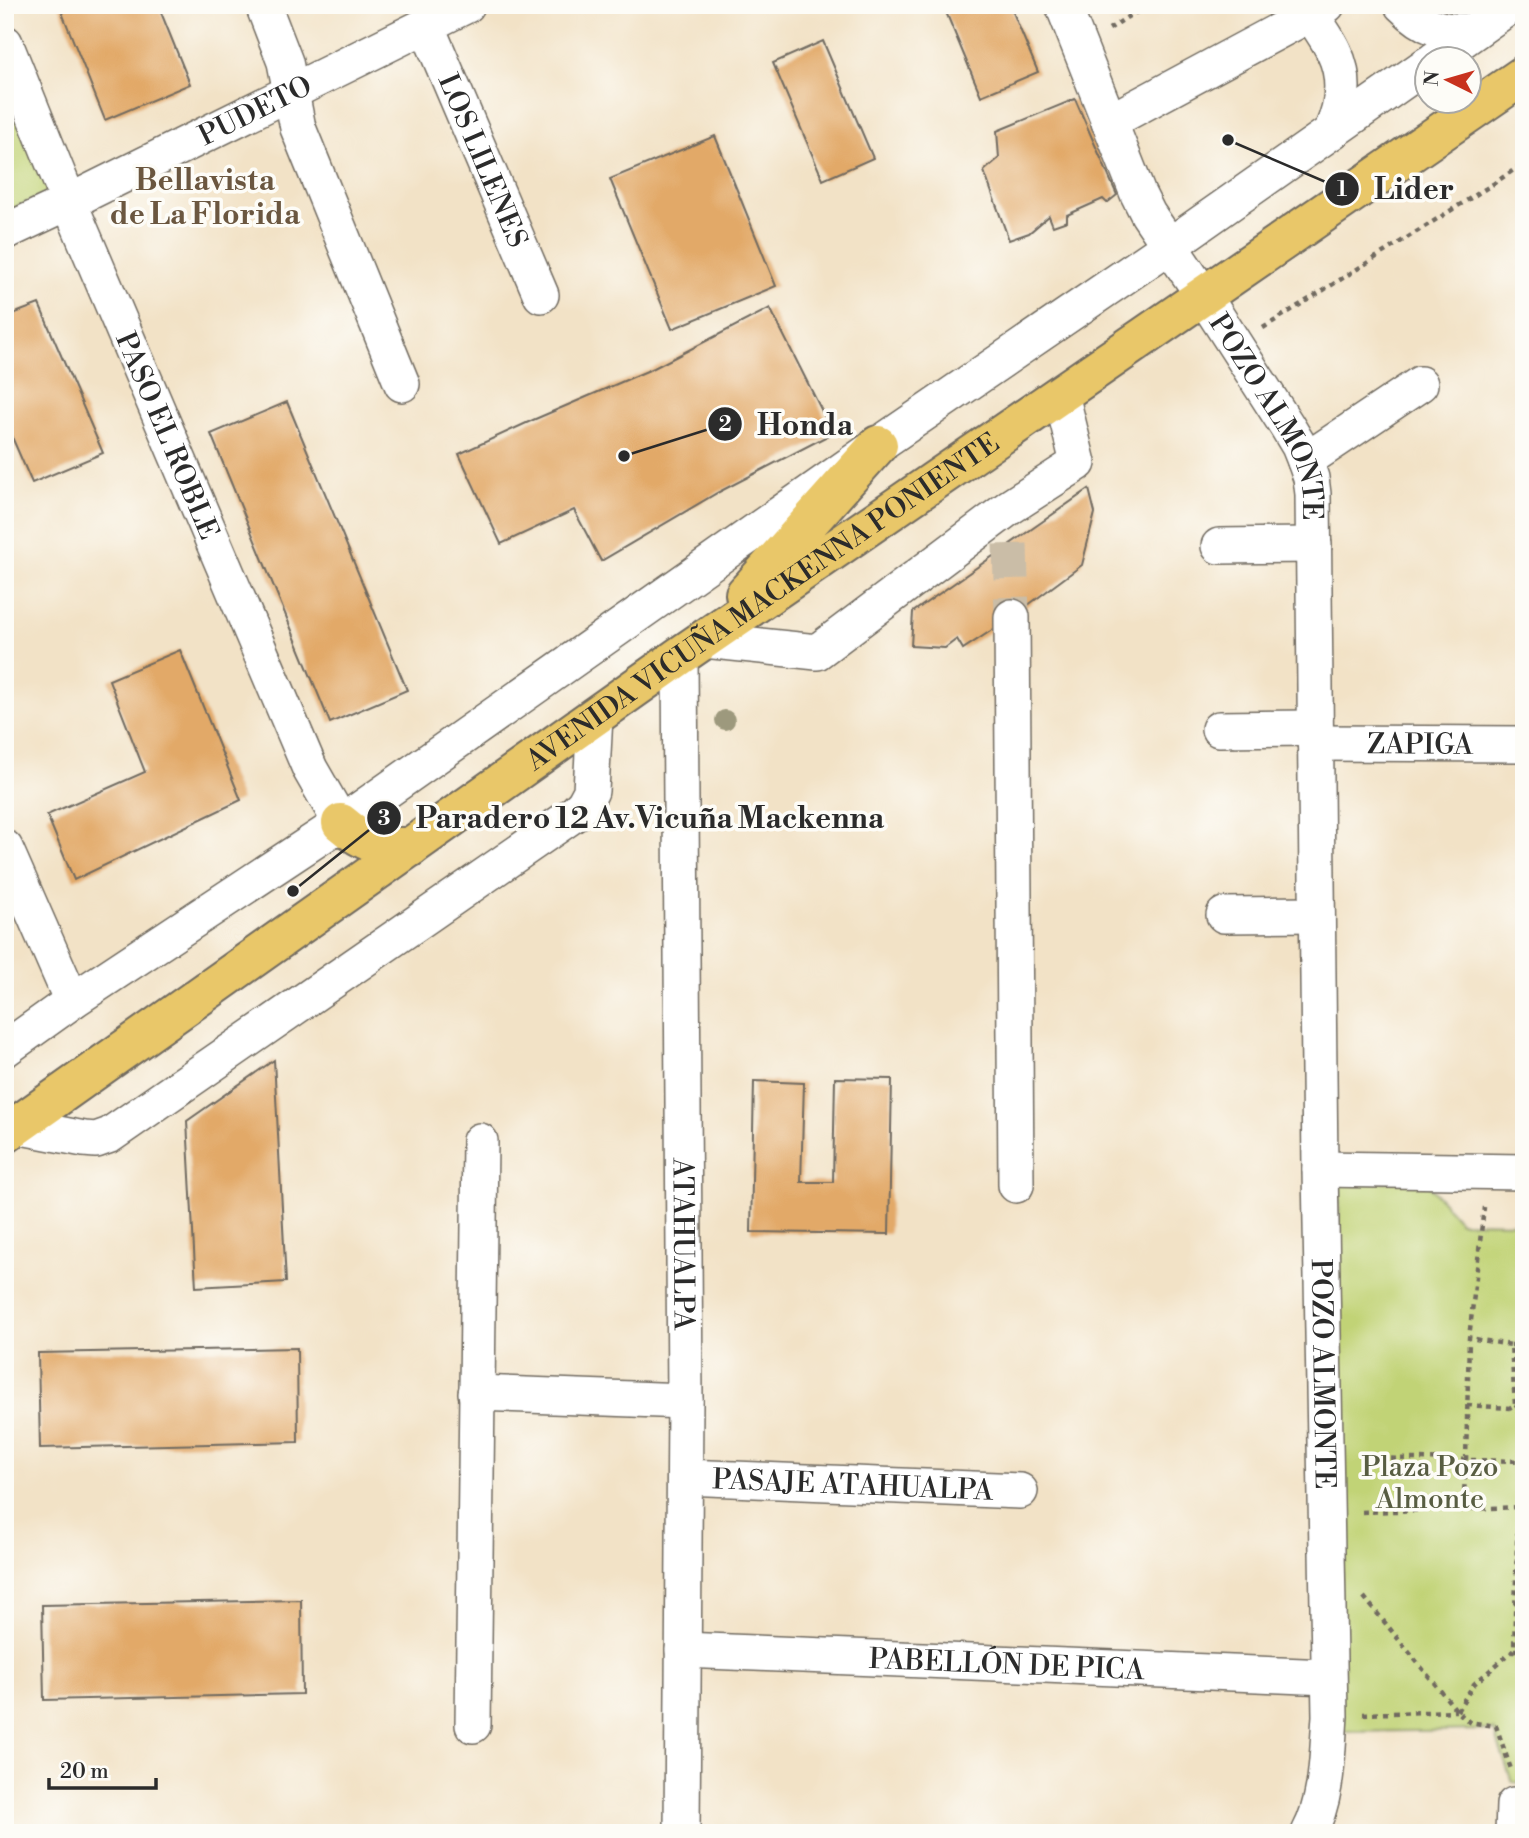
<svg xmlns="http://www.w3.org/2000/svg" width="1529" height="1838" viewBox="0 0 1529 1838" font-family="'Libre Bodoni',serif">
<rect width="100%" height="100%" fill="#fdfcf7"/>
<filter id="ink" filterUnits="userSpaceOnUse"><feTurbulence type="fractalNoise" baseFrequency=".0143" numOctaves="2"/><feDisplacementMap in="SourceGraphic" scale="14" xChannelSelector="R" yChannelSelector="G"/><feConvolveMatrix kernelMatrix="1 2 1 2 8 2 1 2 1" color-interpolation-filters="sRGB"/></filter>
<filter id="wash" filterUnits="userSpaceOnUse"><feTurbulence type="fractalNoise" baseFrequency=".00686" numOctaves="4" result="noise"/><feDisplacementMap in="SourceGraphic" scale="28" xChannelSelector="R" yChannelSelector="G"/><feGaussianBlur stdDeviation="1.57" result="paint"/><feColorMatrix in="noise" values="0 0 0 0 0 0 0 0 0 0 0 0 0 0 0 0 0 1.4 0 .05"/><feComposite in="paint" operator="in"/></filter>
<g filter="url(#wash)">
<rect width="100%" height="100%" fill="#f2e2c6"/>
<g fill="#c1d376" stroke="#767f50" stroke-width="2">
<path d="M17,110L52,192L5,212V115Z"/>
<path d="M1425,1181L1460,1222L1524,1223V1783L1512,1782L1494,1730L1338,1732L1336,1332L1340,1183Z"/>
</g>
<g id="blocks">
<g fill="#e2a967">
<path d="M59,5H158L190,84L105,120Z"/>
<path d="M943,5H1010L1038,72L981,96Z"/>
<path d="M823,41L873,158L823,180L773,63Z"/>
<path d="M1075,99L1117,195L1107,203L1103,199L1067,215V221L1053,226L1049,216L1029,233L1009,240L984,171L999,158L997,131Z"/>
<path d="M715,136L776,286L672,329L610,179Z"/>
<path d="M39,304L103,453L32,483L5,421V317Z"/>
<path d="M770,308L833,433L717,493L601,561L574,510L501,544L459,454L533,420L654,368Z"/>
<path d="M287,402L407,690L330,723L211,434Z"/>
<path d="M1089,489L1095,513L1082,565L1012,617L963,649L957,639L945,648L911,646L913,612Z"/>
<path d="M180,650L241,800L74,880L47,815L145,772L109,680Z"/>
<path d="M274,1060L286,1282L196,1287L187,1121Z"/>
<path d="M835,1078L892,1079L889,1234L751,1232L754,1081L804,1083L801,1182H833Z"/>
<path d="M297,1348L298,1442L40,1448L38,1353Z"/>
<path d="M301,1600L302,1694L44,1700L42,1605Z"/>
</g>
</g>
</g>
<g filter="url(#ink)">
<use href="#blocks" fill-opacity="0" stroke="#716b61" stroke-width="2"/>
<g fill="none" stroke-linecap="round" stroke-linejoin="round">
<path stroke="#cabda7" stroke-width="35" stroke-dasharray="35 18" stroke-linecap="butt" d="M1010,544L1012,617"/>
<defs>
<g id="minor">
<path d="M263,5L285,62L298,128L402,384"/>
<path id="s1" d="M1063,5L1138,194L1148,214L1203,295L1287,426L1299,446L1305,461L1311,478L1313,494L1320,1169L1330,1716C1327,1755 1328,1797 1309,1833"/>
<path d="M1307,5C1314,22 1327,36 1334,52C1347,79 1343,106 1331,132"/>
<path d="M1402,5C1425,28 1442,33 1474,31"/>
<path id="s2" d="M426,25L541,295"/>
<path id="s3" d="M5,43L69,202L310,769L341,823"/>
<path d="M1434,60L1512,5"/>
<path d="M1109,122L1327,5"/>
<path id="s4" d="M5,232L69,202L467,5"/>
<path d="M1305,461L1420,384"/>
<path d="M1219,546L1314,545"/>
<path d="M1012,617L1016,1185"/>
<path d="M704,640L817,652L1010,507L1078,463L1061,394"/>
<path id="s5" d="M680,656L685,1401L682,1833"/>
<path d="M1219,729L1314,728"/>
<path id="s6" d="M1315,743L1524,744"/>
<path d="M5,848L72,1001"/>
<path d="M1224,915L1317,914"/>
<path d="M5,1049L72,1001L341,823L878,445L1169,246L1428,64"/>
<path d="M16,1126L84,1139L96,1140L110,1135L574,814L584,804L591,791L595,716"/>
<path d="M1320,1169L1524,1172"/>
<path d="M476,1393L685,1401"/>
<path id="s7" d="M685,1477L1020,1491"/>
<path id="s8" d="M683,1650L1328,1677"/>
<path d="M473,1725L480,1141"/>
<path d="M1513,1833L1514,1805"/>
</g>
<g id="major">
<path d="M745,594L878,445"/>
<path d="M341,823C364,843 380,848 411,847"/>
<path id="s9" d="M5,1134L680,656L1524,75"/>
</g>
</defs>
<use href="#minor" stroke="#716b61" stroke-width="38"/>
<use href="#major" stroke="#716b61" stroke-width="42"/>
<g stroke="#716b61" stroke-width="4.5" stroke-dasharray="5 5" stroke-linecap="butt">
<path d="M1109,29L1129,16L1151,5"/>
<path d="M1263,328L1493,184L1524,163"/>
<path d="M1511,1345H1524"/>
<path d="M1467,1405L1509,1408L1515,1405L1511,1345L1469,1338"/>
<path d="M1515,1405L1524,1412"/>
<path d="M1361,1458L1524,1461"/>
<path d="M1463,1510L1466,1460L1469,1338L1484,1207"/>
<path d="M1362,1512L1524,1507"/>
<path d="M1364,1597L1457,1711L1469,1722L1496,1726L1512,1772"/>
<path d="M1514,1650H1524"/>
<path d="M1457,1711L1474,1684L1514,1650L1518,1507"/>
<path d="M1363,1714L1456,1711"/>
</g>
<use href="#minor" stroke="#fff" stroke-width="35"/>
<use href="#major" stroke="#e9c769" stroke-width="38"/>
</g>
<circle fill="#9d997d" cx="725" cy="720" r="10"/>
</g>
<g text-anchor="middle" stroke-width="7" stroke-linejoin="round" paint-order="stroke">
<g font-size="28" fill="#2b2b2b" stroke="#fdfcf7">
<text dy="10" stroke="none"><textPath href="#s4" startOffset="278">PUDETO</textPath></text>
<text dy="10" stroke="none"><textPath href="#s2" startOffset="147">LOS LILENES</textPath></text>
<text dy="10" stroke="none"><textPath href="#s1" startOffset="464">POZO ALMONTE</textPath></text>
<text dy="10" stroke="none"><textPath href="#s3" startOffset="425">PASO EL ROBLE</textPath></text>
<text dy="10" stroke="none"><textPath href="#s9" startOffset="926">AVENIDA VICUÑA MACKENNA PONIENTE</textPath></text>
<text dy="10" stroke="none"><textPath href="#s6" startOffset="105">ZAPIGA</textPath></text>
<text dy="10" stroke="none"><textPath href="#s5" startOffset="588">ATAHUALPA</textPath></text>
<text dy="10" stroke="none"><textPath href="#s1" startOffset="1433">POZO ALMONTE</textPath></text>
<text dy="10" stroke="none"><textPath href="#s7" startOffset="168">PASAJE ATAHUALPA</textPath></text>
<text dy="10" stroke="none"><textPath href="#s8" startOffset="324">PABELLÓN DE PICA</textPath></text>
</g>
<g font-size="28" fill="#585d42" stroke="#fdfcf7">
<text x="1430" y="1476">Plaza Pozo<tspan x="1430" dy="32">Almonte</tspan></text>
</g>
<g font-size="30" font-weight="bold" fill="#6b5740" stroke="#fdfcf7">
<text x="205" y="190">Bellavista<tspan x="205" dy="34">de La Florida</tspan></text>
</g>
</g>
<path fill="none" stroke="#2b2b2b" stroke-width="2.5" d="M1228 140L1342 189M624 456L725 424M293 891L384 818"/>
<g fill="#2b2b2b" stroke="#fdfcf7" stroke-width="2.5">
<circle cx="1228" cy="140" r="7"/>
<circle cx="624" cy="456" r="7"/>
<circle cx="293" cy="891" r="7"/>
<circle cx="1342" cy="189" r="18"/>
<circle cx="725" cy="424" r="18"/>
<circle cx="384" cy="818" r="18"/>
</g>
<g font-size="21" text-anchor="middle" font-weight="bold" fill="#fff">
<text x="1342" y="196">1</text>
<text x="725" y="431">2</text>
<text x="384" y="825">3</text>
</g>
<g font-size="30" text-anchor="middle" font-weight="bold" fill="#2b2b2b" stroke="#fdfcf7" stroke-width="7" stroke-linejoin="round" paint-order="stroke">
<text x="1414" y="199">Lider</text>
<text x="805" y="435">Honda</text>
<text x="650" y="828">Paradero 12 Av.Vicuña Mackenna</text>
</g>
<rect width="1529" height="1838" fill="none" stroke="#fdfcf7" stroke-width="28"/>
<g transform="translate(1448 80) rotate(275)"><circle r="33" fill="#fdfcf7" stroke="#a9a8a5" stroke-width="2"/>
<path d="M0-5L12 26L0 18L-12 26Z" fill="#c8321e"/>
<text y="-10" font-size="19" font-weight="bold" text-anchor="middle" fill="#2b2b2b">N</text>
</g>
<path d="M49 1778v10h107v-10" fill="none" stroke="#2b2b2b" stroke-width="3.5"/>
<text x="60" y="1778" font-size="21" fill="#2b2b2b" stroke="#fdfcf7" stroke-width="5" paint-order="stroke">20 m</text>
</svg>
